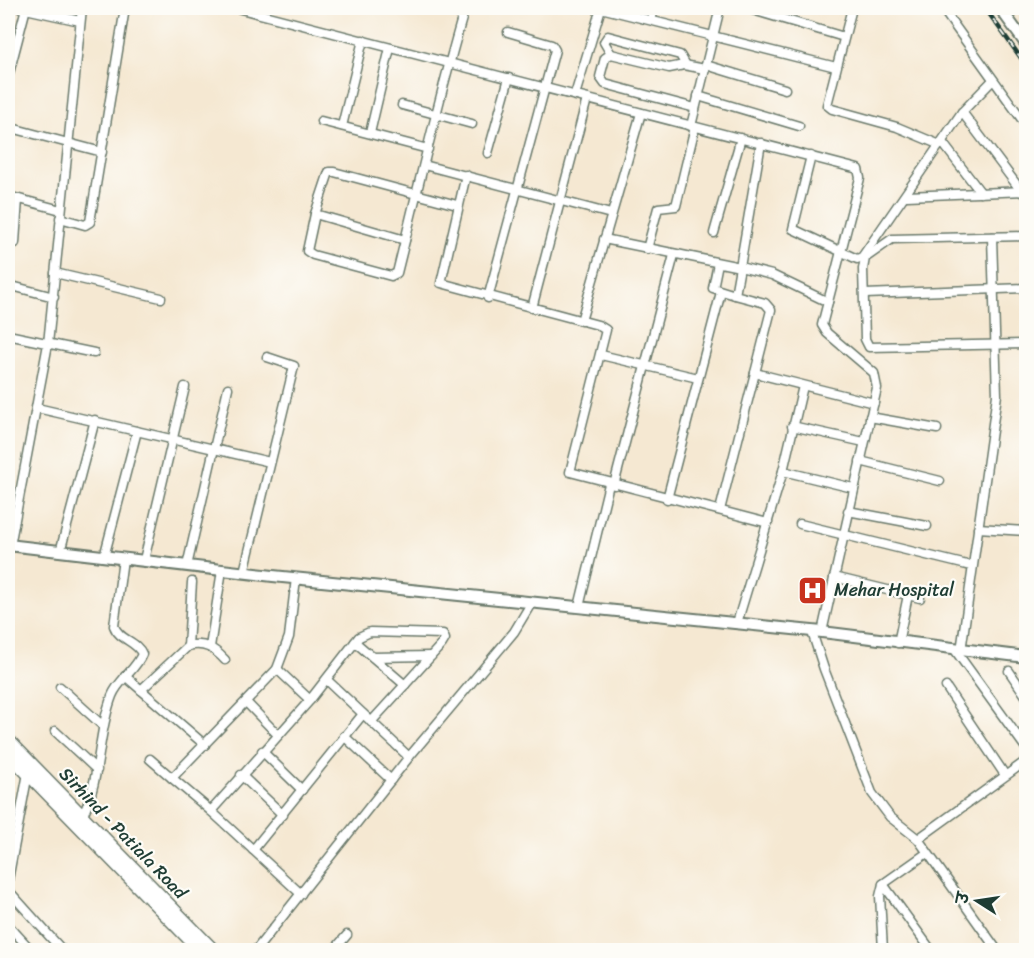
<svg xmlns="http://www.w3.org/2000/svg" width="1034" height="958" viewBox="0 0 1034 958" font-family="Sriracha,'Playpen Sans Deva',sans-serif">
<rect width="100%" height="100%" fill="#fdfcf7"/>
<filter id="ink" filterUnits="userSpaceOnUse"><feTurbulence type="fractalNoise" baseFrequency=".0167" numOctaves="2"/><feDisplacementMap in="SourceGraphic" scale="12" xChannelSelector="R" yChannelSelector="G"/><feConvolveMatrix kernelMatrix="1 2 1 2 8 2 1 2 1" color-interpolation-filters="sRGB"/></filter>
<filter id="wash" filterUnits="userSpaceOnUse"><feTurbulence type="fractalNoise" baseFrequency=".008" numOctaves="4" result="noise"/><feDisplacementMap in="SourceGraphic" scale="24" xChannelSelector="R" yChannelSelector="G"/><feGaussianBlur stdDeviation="1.35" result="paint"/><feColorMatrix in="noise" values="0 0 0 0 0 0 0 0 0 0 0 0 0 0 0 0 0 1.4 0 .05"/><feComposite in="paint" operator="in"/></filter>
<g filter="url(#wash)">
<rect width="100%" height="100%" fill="#f5e8d2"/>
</g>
<g filter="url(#ink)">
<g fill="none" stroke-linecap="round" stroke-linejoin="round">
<defs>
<g id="minor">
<path d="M21,8L80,21"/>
<path d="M237,8L858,169L860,178L822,325L827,333L874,373L877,388L822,632"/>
<path d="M601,8L836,67"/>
<path d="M706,8L719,11"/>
<path d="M746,8L844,37"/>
<path d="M852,8L827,105L832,109L897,127L940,145"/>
<path d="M942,8L1026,125"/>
<path d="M651,20L654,8"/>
<path d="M611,54L604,42L608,36L680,55L686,65"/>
<path d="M706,65L785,89"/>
<path d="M8,77L26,8"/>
<path d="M575,95L601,8"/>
<path d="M698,96L799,126"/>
<path d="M402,105L472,124"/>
<path d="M695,108L605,84L600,77L605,58L611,54L669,68L684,65L705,69"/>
<path d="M962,112L1022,192"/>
<path d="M321,121L428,149"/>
<path d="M342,126L363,40"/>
<path d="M691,126L720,8"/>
<path d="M8,127L102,152"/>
<path d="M370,133L390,48"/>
<path d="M942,142L981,193"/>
<path d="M761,143L740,267L772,275L828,302"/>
<path d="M488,153L509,78"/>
<path d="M811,156L793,229L857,259L862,257L962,112L993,80"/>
<path d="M424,165L611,214"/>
<path d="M466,175L441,283L598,325L606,330L570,472L768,523"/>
<path d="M8,196L61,210"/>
<path d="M907,196L1026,191"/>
<path d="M457,205L334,172H329L315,214L307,251L313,255L391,276L397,273C419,185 439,95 465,8"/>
<path d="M315,214L405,240"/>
<path d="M60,218L85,225L90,222L125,8"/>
<path d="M714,233L741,138"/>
<path d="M1026,236L892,239L865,258L863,269L865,339L869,347L1026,344"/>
<path d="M604,239L740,267L735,295L765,303L771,310L720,510"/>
<path d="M15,243L18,199"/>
<path d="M647,249L658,208L676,206L695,127"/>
<path d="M718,263L713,288L735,295"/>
<path d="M55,273L161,298"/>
<path d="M8,285L54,297"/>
<path d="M865,294L1026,288"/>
<path d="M488,298L555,50L552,45L508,32"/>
<path d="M532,308L587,99"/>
<path d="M581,321L641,113"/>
<path d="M8,335L94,353"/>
<path d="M601,355L698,378"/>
<path d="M755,373L874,403"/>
<path d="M37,408L270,462"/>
<path d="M870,417L937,429"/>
<path d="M792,426L864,442"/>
<path d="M860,461L940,481"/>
<path d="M783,471L853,488"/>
<path d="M614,485L674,255"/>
<path d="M667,499L721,292"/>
<path d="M848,511L927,526"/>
<path d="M800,524L971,566"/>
<path d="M978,528L1026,531"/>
<path d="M10,546L48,344L82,8"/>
<path d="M60,552L95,420"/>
<path d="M104,557L137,431"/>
<path d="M144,560L185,387"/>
<path d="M187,566L228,388"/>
<path d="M244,572L294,366L267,357"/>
<path d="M834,577L920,598"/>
<path d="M579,607L609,484"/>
<path d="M737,623L783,471L803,386"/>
<path d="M812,632L824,669L872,793L890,817L918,839"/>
<path d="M355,642L405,685"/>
<path d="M898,643L908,595"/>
<path d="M188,646L192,582"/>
<path d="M210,647L222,570"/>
<path d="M955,650L1026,748"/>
<path d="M961,651L997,395L992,237"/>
<path d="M373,657L431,656"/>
<path d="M277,669L310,700"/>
<path d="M1009,671L1026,696"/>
<path d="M125,676L205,745"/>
<path d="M327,680L409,757"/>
<path d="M60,687L103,726"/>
<path d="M946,687L1005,775"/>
<path d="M141,690L188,646C204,642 214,648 225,660"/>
<path d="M246,702L278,735"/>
<path d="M55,731L97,770"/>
<path d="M344,736L391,780"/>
<path d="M262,751L302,790"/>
<path d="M150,759L172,778L277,669L289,637L296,578"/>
<path d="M241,775L283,815"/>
<path d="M172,778L211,811L301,894"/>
<path d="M211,811L310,700L359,637L370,632L443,634L445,639L442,644L371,722"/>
<path d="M83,815C101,778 97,735 112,696C118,680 136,670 142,654C137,641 119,640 114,626L123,559"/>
<path d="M253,850L363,714"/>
<path d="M8,880L28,773"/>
<path d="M883,884L931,950"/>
<path d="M8,890L62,950"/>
<path d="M8,925L31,950"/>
<path d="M256,950L409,757L514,632L532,602"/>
<path d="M334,950L347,935"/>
<path d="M883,950L880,896L883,884L927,853"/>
<path d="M997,950L918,839L1026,761"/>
</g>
<g id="tertiary">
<path d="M1000,8L1026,44"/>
<path d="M8,545L273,576L822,632L1026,657"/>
</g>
<g id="primary">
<path d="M8,740L213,950"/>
<path d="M8,753L200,950"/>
</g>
</defs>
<use href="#minor" stroke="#6a796b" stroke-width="11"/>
<use href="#tertiary" stroke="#6a796b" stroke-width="14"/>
<use href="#primary" stroke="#6a796b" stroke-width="15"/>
<use href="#minor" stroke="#fff" stroke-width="8"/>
<use href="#tertiary" stroke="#fff" stroke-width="10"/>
<use href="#primary" stroke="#fff" stroke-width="12"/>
<defs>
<path id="rail" d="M985,8L1026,65"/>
</defs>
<use href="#rail" stroke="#1f3d34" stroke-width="4.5"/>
<use href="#rail" stroke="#fdfcf7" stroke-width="2" stroke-dasharray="7" stroke-linecap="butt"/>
</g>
</g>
<defs>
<symbol id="hospital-square" viewBox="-11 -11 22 22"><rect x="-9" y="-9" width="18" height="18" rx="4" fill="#c8321e" stroke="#fdfcf7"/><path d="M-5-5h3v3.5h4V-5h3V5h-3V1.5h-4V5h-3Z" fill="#fff"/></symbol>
</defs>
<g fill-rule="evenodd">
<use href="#hospital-square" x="796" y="574" width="33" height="33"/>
</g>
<g text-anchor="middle" stroke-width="4.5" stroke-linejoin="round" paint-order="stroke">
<g font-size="18" fill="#1f3d34" stroke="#fdfcf7" text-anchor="start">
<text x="834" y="596">Mehar Hospital</text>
</g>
<g font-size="18" fill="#1f3d34" stroke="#fdfcf7">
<text transform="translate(123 833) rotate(46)" y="6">Sirhind - Patiala Road</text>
</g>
</g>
<rect width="1034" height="958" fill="none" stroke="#fdfcf7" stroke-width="30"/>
<g transform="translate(977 901) rotate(282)" stroke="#fdfcf7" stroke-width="4.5" paint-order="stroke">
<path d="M0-4.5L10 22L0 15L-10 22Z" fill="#1f3d34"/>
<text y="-9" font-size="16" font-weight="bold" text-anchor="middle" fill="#1f3d34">उ</text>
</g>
</svg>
